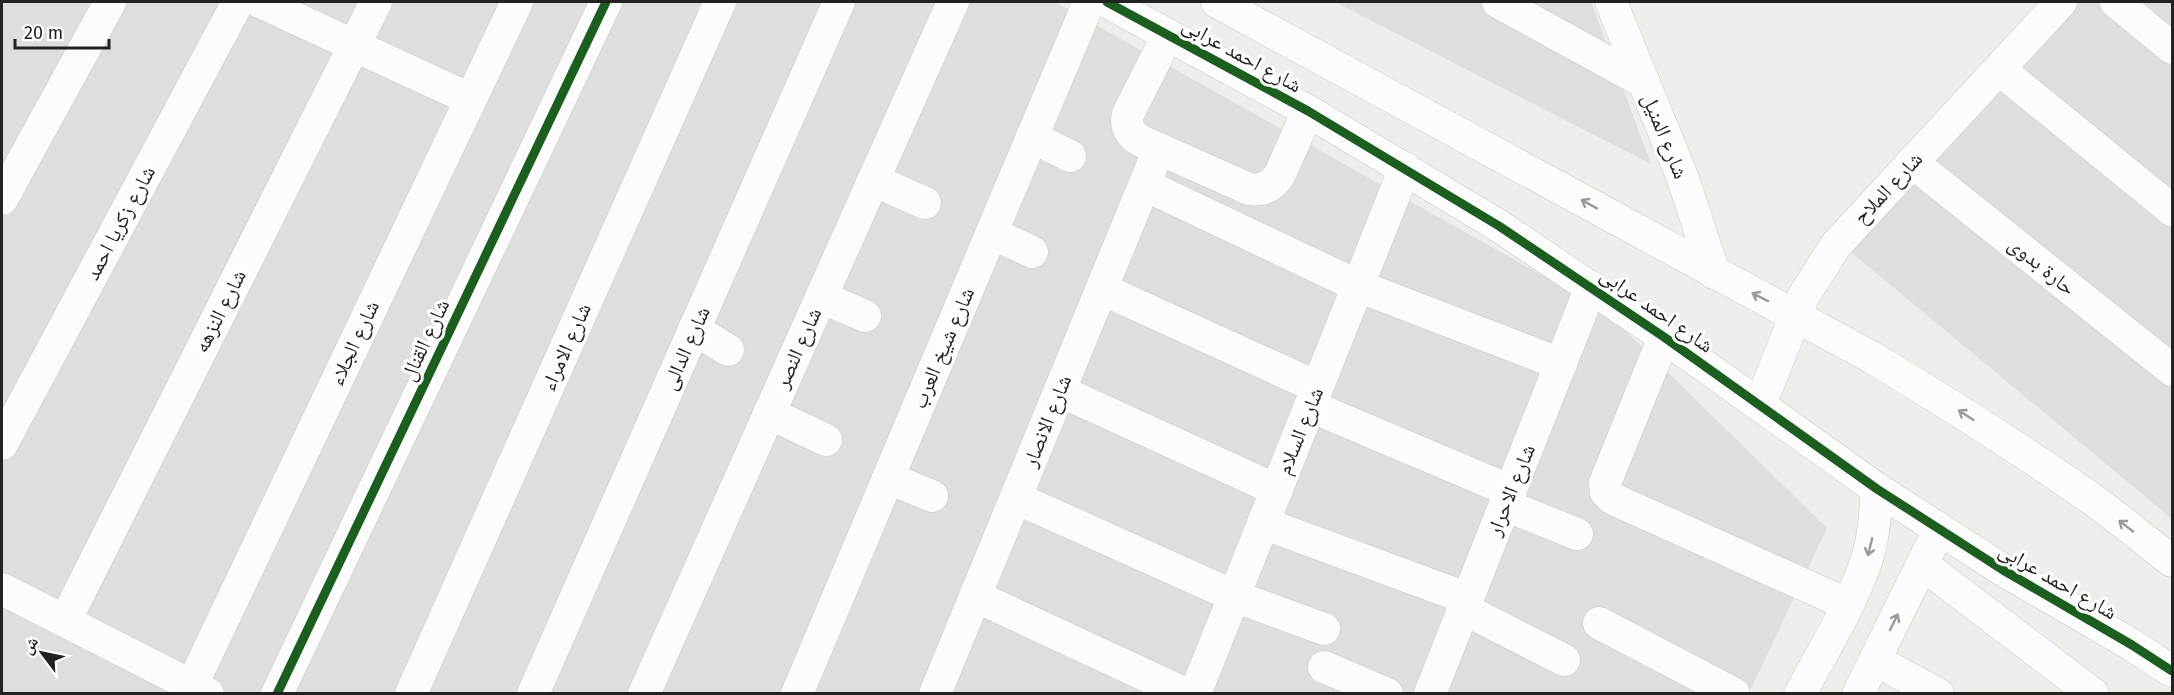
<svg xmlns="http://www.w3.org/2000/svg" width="2174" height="695" viewBox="0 0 2174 695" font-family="'Fira Sans','Noto Naskh Arabic',sans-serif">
<rect width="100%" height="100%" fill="#f0eeeb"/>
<g fill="#dfdedc">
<path d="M2,2H1055L1604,310L1827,528L1749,693H2Z"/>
<path d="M1335,2H1591L1651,164Z"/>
<path d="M2079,2H2172V519L1851,252Z"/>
</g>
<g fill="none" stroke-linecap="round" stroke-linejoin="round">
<defs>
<g id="minor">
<path d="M260,2L470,99"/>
<path d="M1107,2L1308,111L1499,226L1664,337L1877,489L2003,570L2132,645L2172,671"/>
<path d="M1217,2L1873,358C1949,404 2024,451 2096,502C2122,521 2147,542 2172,561"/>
<path d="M1498,2L1644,82"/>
<path d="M1611,2L1682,176L1714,273"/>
<path d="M2116,2L2172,48"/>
<path d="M1168,35L1128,114C1125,126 1130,135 1141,141L1249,189C1263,191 1273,186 1280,174L1308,111"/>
<path d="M1999,69L2172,210"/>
<path d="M1032,137L1070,156"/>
<path d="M1912,162L2172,370"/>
<path d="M873,180L925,203"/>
<path d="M1145,185L1358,286L1561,364"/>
<path d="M2,199L110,2"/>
<path d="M992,233L1032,252"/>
<path d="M1102,289L1317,387"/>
<path d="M821,297L865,316"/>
<path d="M694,329L728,350"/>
<path d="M1664,337L1605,483L1606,492L1613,499L1847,604"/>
<path d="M1060,391L1277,490"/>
<path d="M1760,405L1803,297L1836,245L2061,2"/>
<path d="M1310,406L1511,491"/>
<path d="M769,413L826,440"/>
<path d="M2,444L238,2"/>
<path d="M888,478L932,496"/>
<path d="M1016,498L1234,596L1324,629"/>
<path d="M1505,505L1577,534"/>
<path d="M1263,523L1466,598"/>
<path d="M1922,564L2093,694"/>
<path d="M2,589L208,694"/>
<path d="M975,596L1186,694"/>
<path d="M1462,608L1564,660"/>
<path d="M65,621L376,2"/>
<path d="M1599,623L1734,694"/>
<path d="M1875,660L1938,694"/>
<path d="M1324,667L1387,694"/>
<path d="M192,685L517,2"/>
<path d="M277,694L606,2"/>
<path d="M411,694L720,2"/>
<path d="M533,694L839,2"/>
<path d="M644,694L953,2"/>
<path d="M797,694L1089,2"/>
<path d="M935,694L1159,149"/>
<path d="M1195,694L1405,168"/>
<path d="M1430,694L1591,287"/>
<path d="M1800,694C1823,651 1850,608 1866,562C1874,538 1875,514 1877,489"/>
<path d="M1858,694L1931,546"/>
</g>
</defs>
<use href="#minor" stroke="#c9c8c7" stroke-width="33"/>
<use href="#minor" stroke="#fdfcfc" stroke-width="32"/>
<defs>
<g id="cycleway">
<path d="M1107,2L1308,111L1499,226L1664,337L1877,489L2003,570L2132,645L2172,671"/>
<path d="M277,694L606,2"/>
</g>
</defs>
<use href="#cycleway" stroke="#fff" stroke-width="13"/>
<use href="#cycleway" stroke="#1b5e20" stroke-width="9"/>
</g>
<defs><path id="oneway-shaft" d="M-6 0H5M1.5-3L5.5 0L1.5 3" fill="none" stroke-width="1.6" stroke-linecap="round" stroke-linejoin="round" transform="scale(1.5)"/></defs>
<g stroke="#9a9a9a">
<use href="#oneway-shaft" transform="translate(1589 204) rotate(-151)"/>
<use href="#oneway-shaft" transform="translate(1760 297) rotate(-153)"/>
<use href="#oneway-shaft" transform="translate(1966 415) rotate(-147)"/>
<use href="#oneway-shaft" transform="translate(2126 526) rotate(-142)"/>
<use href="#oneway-shaft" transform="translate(1870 547) rotate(104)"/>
<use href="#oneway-shaft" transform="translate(1894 622) rotate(-64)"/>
</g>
<g text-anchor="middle" stroke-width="6" stroke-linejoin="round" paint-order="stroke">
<g font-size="21" fill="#222" stroke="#fff">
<text transform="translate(1242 55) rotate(29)" y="7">شارع احمد عرابى</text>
<text transform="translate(1665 136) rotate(68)" y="7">شارع المنيل</text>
<text transform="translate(1888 188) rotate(-47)" y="7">شارع الملاح</text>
<text transform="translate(120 223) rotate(-62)" y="7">شارع زكريا احمد</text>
<text transform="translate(2042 266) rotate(39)" y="7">حارة بدوى</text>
<text transform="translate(1657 310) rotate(35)" y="7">شارع احمد عرابى</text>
<text transform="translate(220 311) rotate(-63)" y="7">شارع النزهه</text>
<text transform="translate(425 340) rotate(-65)" y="7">شارع القنال</text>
<text transform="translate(354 343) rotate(-65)" y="7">شارع الجلاء</text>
<text transform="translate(566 347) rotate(-66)" y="7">شارع الامراء</text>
<text transform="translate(686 348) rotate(-66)" y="7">شارع الدالى</text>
<text transform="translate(798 348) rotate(-66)" y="7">شارع النصر</text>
<text transform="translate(943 348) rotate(-67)" y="7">شارع شيخ العرب</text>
<text transform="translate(1047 421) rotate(-68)" y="7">شارع الانصار</text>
<text transform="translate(1300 431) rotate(-68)" y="7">شارع السلام</text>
<text transform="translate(1511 490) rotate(-68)" y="7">شارع الاحرار</text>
<text transform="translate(2058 581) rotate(30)" y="7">شارع احمد عرابى</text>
</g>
</g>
<rect width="2174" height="695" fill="none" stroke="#222222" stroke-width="6"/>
<g transform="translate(42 653) rotate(302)" stroke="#ffffff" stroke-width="4.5" paint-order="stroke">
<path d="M0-4.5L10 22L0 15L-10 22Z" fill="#222222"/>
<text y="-9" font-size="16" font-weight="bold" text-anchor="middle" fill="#222222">ش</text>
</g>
<path d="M15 39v9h94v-9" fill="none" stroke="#222222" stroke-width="3"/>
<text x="24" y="39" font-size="18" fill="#222222" stroke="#ffffff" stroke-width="4.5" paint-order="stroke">20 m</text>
</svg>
